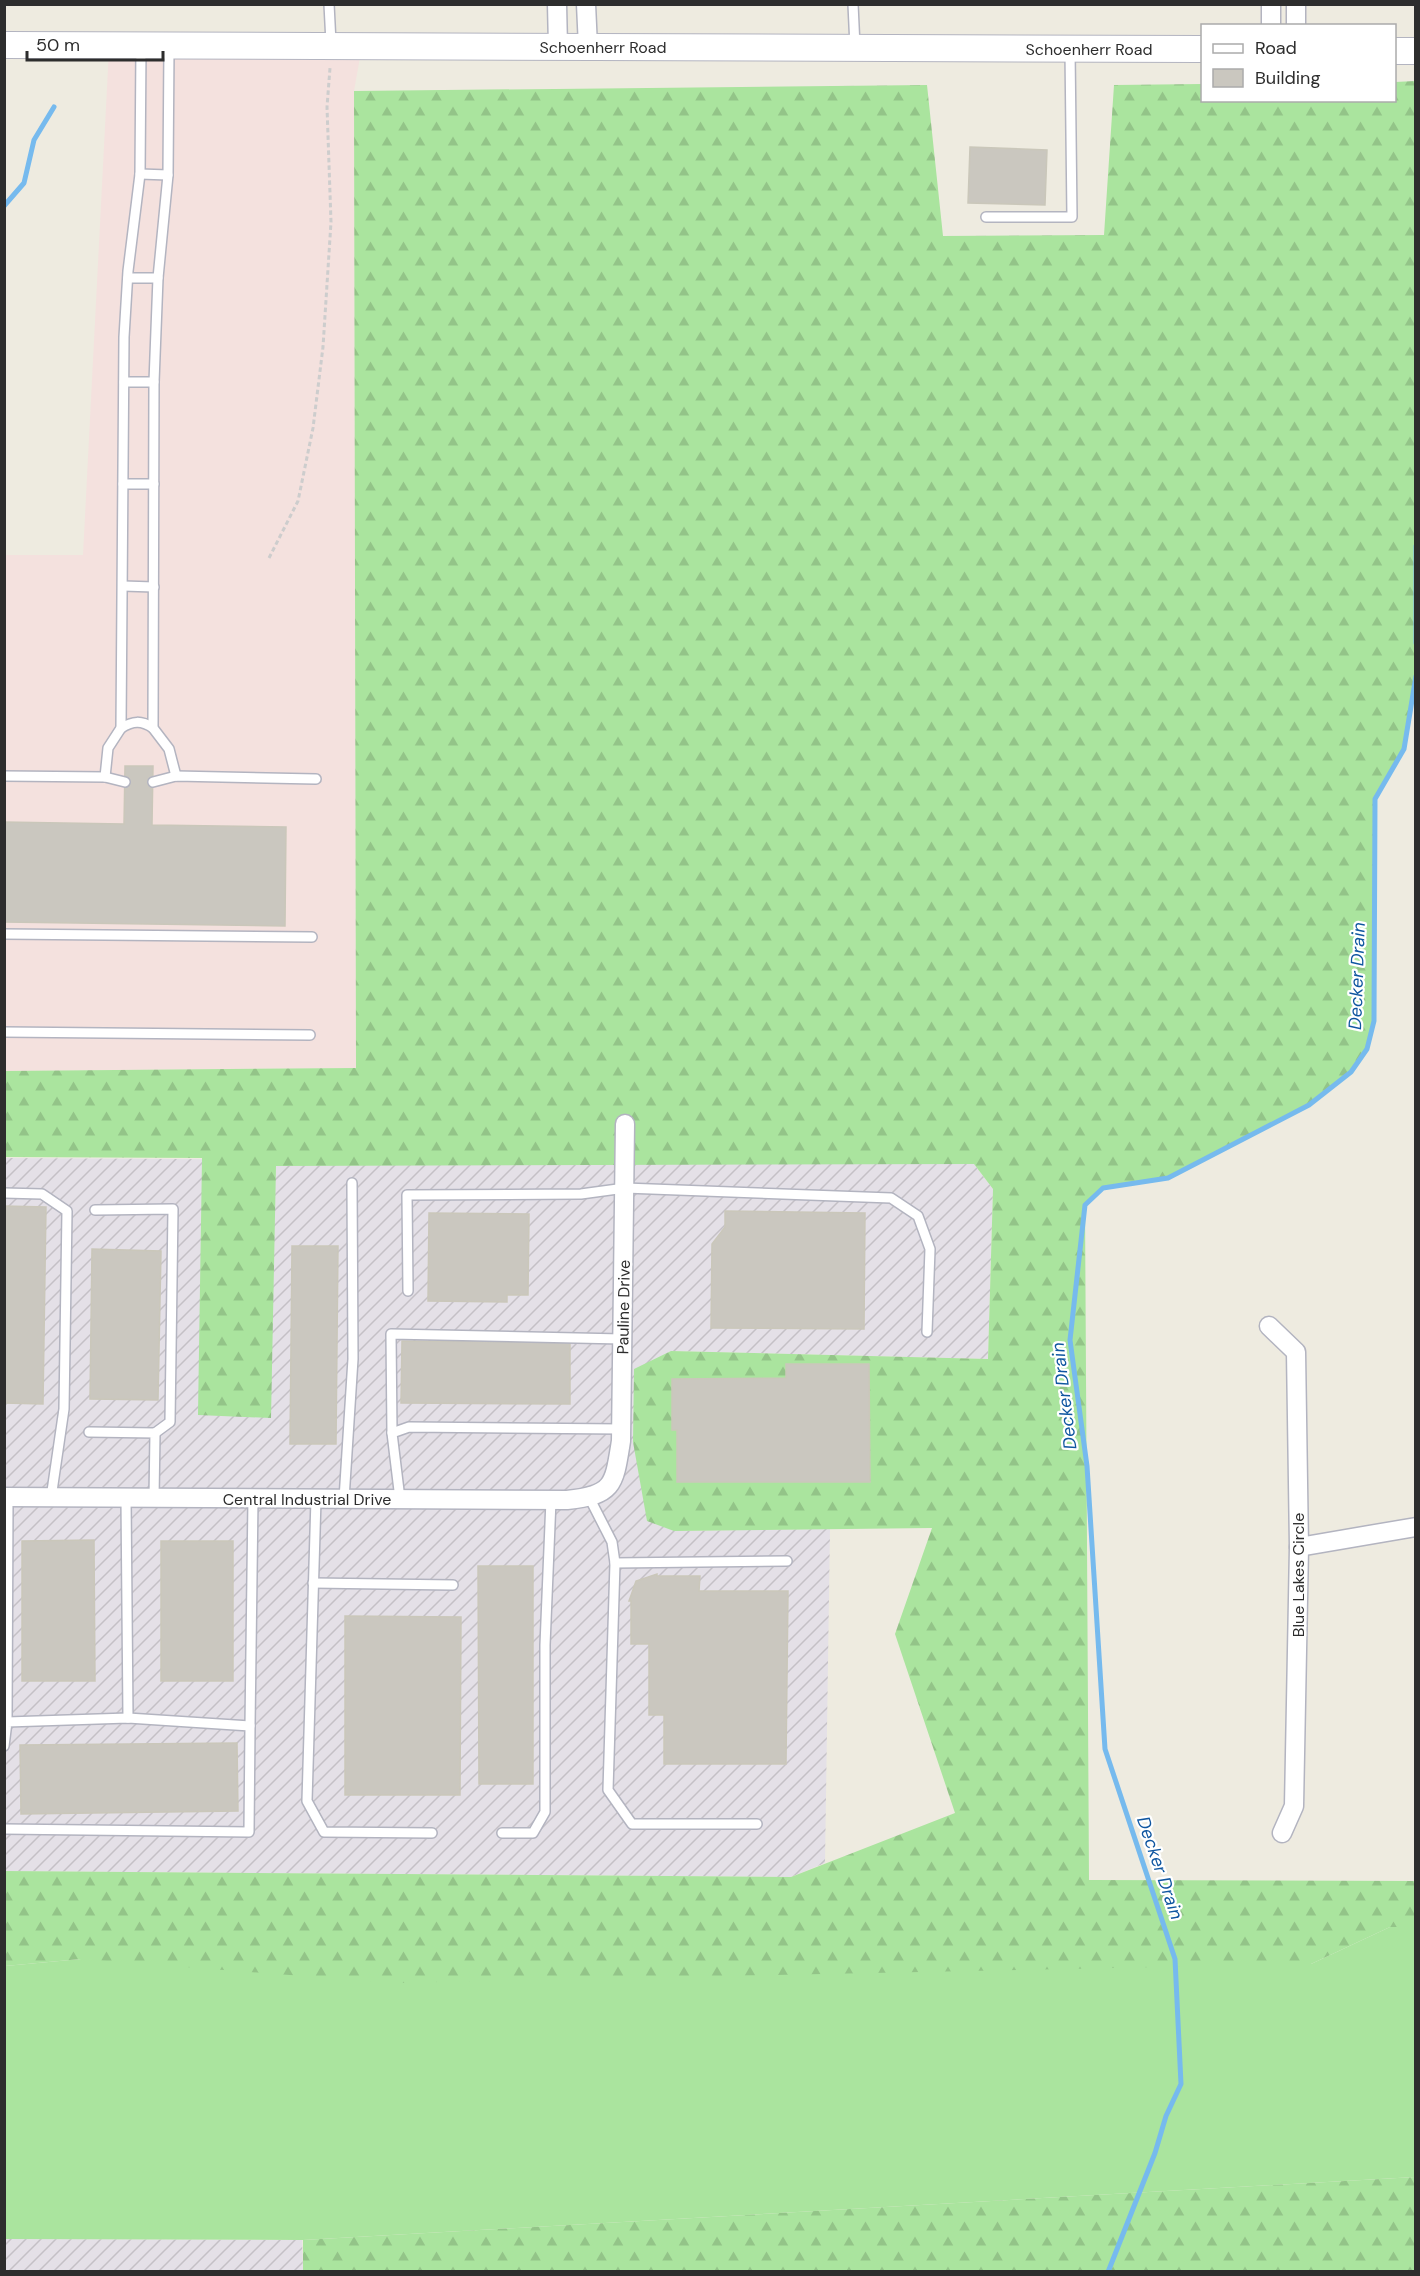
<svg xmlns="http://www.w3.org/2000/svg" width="1420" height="2276" viewBox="0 0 1420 2276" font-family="'DM Sans',sans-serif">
<defs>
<pattern id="industrial-furrows" width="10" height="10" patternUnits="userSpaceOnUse" patternTransform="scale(1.5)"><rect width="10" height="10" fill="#e4e0e7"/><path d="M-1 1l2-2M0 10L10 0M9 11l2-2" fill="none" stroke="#c4c0c6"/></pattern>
<pattern id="forest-firs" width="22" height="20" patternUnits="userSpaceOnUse" patternTransform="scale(1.5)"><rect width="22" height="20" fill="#aae49e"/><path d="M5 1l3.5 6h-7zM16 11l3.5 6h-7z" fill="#93c488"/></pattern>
</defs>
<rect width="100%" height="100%" fill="#eeebe0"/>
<g fill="url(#industrial-furrows)">
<path d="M5,1158L974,1164L993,1189L988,1359L671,1351L674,1531L830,1529L825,1863L791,1877L5,1871Z"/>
<path d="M5,2239L302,2240L303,2271L5,2272Z"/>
</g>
<path fill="#f4e1de" d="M362,46L354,91L356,1068L5,1071L4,555H83L109,49Z"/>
<path fill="#aae49e" d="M1390,1927H1415V2177L303,2240L5,2239V1966L81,1959L1311,1964Z"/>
<g fill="url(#forest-firs)">
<path d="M1415,81V676L1404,749L1375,799L1374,1021L1367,1049L1351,1072L1309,1105L1168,1178L1103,1188L1085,1206L1089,1880L1415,1881V1927H1390L1311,1964L393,1983L81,1959L5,1966V1871L791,1877L955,1813L895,1634L932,1528L674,1531L647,1521L633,1442L634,1369L671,1351L988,1359L993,1189L974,1164L276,1166L271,1418L198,1415L202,1158L5,1157L4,1071L356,1068L354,91L927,85L943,236L1104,235L1114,85L1202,84V100H1394L1395,82Z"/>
<path d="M1415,2177V2271H303V2240Z"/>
</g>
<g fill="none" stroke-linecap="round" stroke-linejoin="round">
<g stroke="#76baee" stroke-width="5">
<path d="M4,206L24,183L34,140L54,107"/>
<path d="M1416,546V643"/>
<path d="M1108,2272L1155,2153L1166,2116L1181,2084L1175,1959L1105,1749L1087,1466L1070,1340L1085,1205L1103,1188L1168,1178L1309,1105L1351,1072L1367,1049L1374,1021L1375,799L1404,749L1416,676"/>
</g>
</g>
<g fill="#cac7bf" stroke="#cac7ba" stroke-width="1.5">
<path d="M970,147L1047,150L1045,205L968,203Z"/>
<path d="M125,766H153L152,825L286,827L285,926L4,922V822L124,824Z"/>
<path d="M4,1206L46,1207L43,1404L4,1403Z"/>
<path d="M725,1211L865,1213L864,1329L711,1328L712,1244L725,1227Z"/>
<path d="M429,1213L529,1214L528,1295H507V1302L428,1301Z"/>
<path d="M292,1246H338L336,1444H290Z"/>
<path d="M92,1249L161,1251L158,1400L90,1399Z"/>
<path d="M402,1341L570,1342V1404L401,1403Z"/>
<path d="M786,1364H869L870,1482H677V1430H672V1379L786,1378Z"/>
<path d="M94,1540L95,1681H22V1541Z"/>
<rect x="161" y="1541" width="72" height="140"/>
<path d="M478,1566H533V1784H479Z"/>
<path d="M657,1574V1576H700L699,1591H788L786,1764H664V1715H649V1644H631V1601H629L636,1581Z"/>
<path d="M345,1616L461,1617L460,1795H345Z"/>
<path d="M237,1743L238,1811L21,1814L20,1745Z"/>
</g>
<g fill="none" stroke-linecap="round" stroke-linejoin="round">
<defs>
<g id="lane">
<path d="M329,4L331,43"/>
<path d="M853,4L855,47"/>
<path d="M169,48L168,175L158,278L154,382L153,728L169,749L176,776"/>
<path d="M140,174L168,175"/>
<path d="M986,217H1072L1070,51"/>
<path d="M128,278H158"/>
<path d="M124,382H154"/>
<path d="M123,484H154"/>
<path d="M123,586L154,587"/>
<path d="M121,728C133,721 141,720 153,728"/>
<path d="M4,776L105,777L125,782"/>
<path d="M105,777L108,748L121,728L124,337L128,271L140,174L141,47"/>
<path d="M153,782L176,776L316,779"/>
<path d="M4,934L312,937"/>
<path d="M4,1032L310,1035"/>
<path d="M4,1193L42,1194L67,1211L64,1409L51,1498"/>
<path d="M95,1210L173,1209L170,1422L155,1433"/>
<path d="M408,1291L407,1195L581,1194L625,1188L891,1198L918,1216L930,1249L927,1332"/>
<path d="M89,1432L155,1433L154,1498"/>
<path d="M392,1433L391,1334L622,1339"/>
<path d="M589,1497L612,1542L615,1563L608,1790L632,1824H757"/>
<path d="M126,1498L128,1718"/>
<path d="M316,1499L307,1801L324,1832L432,1833"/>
<path d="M344,1499L353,1359L352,1183"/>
<path d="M400,1499L392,1433L409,1427L621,1429"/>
<path d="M615,1563L787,1561"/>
<path d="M313,1583L453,1585"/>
<path d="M7,1722L8,1497"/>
<path d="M250,1726L253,1499"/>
<path d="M4,1746L7,1722L128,1718L250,1726L249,1832L4,1829"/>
<path d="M502,1833H533L545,1812V1645L551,1500"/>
</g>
<g id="street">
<path d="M557,4L558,47"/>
<path d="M586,4L588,47"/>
<path d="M1296,4V26"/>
<path d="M1271,26V4"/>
<path d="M1269,1326L1296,1352L1299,1547L1294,1806L1282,1833"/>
<path d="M4,1497L567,1500C614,1495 614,1485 621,1441L625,1124"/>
<path d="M1299,1547L1416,1527"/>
</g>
<g id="secondary">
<path d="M4,45L1202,49"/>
<path d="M1394,51H1416"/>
</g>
</defs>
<use href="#lane" stroke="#b3b4c0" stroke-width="12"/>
<use href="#street" stroke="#b3b4c0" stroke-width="21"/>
<use href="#secondary" stroke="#b3b4c0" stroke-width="28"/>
<path stroke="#cdcdcd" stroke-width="3" stroke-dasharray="4.5 3" stroke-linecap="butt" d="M269,558L298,501L313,428L323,347L331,222L327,107L330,68"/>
<use href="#lane" stroke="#fff" stroke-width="9"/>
<use href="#street" stroke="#fff" stroke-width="18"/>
<use href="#secondary" stroke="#fff" stroke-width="26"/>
</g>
<g text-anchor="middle" stroke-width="4.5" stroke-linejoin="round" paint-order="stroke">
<g font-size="16" fill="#2d2d2d" stroke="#fff">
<text x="603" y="53">Schoenherr Road</text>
<text x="1089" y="55">Schoenherr Road</text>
<text transform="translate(623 1307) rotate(-89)" y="6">Pauline Drive</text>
<text x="307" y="1505">Central Industrial Drive</text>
<text transform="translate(1298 1575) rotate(-90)" y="6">Blue Lakes Circle</text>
</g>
<g font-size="18" font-style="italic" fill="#0f56a0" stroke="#fff">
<text transform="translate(1357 976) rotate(-88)" y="6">Decker Drain</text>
<text transform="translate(1064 1396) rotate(-97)" y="6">Decker Drain</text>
<text transform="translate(1160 1868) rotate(71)" y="6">Decker Drain</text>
</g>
</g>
<rect width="1420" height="2276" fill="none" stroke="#2d2d2d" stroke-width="12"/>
<rect x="1201" y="24" width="195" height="78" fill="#ffffff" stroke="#ababab" stroke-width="1.5"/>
<rect x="1213" y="44" width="30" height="9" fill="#ffffff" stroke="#ababab" stroke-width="1.5"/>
<text x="1255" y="54" font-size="18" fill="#2d2d2d">Road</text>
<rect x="1213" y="69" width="30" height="18" fill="#cac7bf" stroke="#ababab" stroke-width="1.5"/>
<text x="1255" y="84" font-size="18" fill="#2d2d2d">Building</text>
<path d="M27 51v9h136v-9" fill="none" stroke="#2d2d2d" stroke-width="3"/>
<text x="36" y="51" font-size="18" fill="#2d2d2d" stroke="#ffffff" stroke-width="4.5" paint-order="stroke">50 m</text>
</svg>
